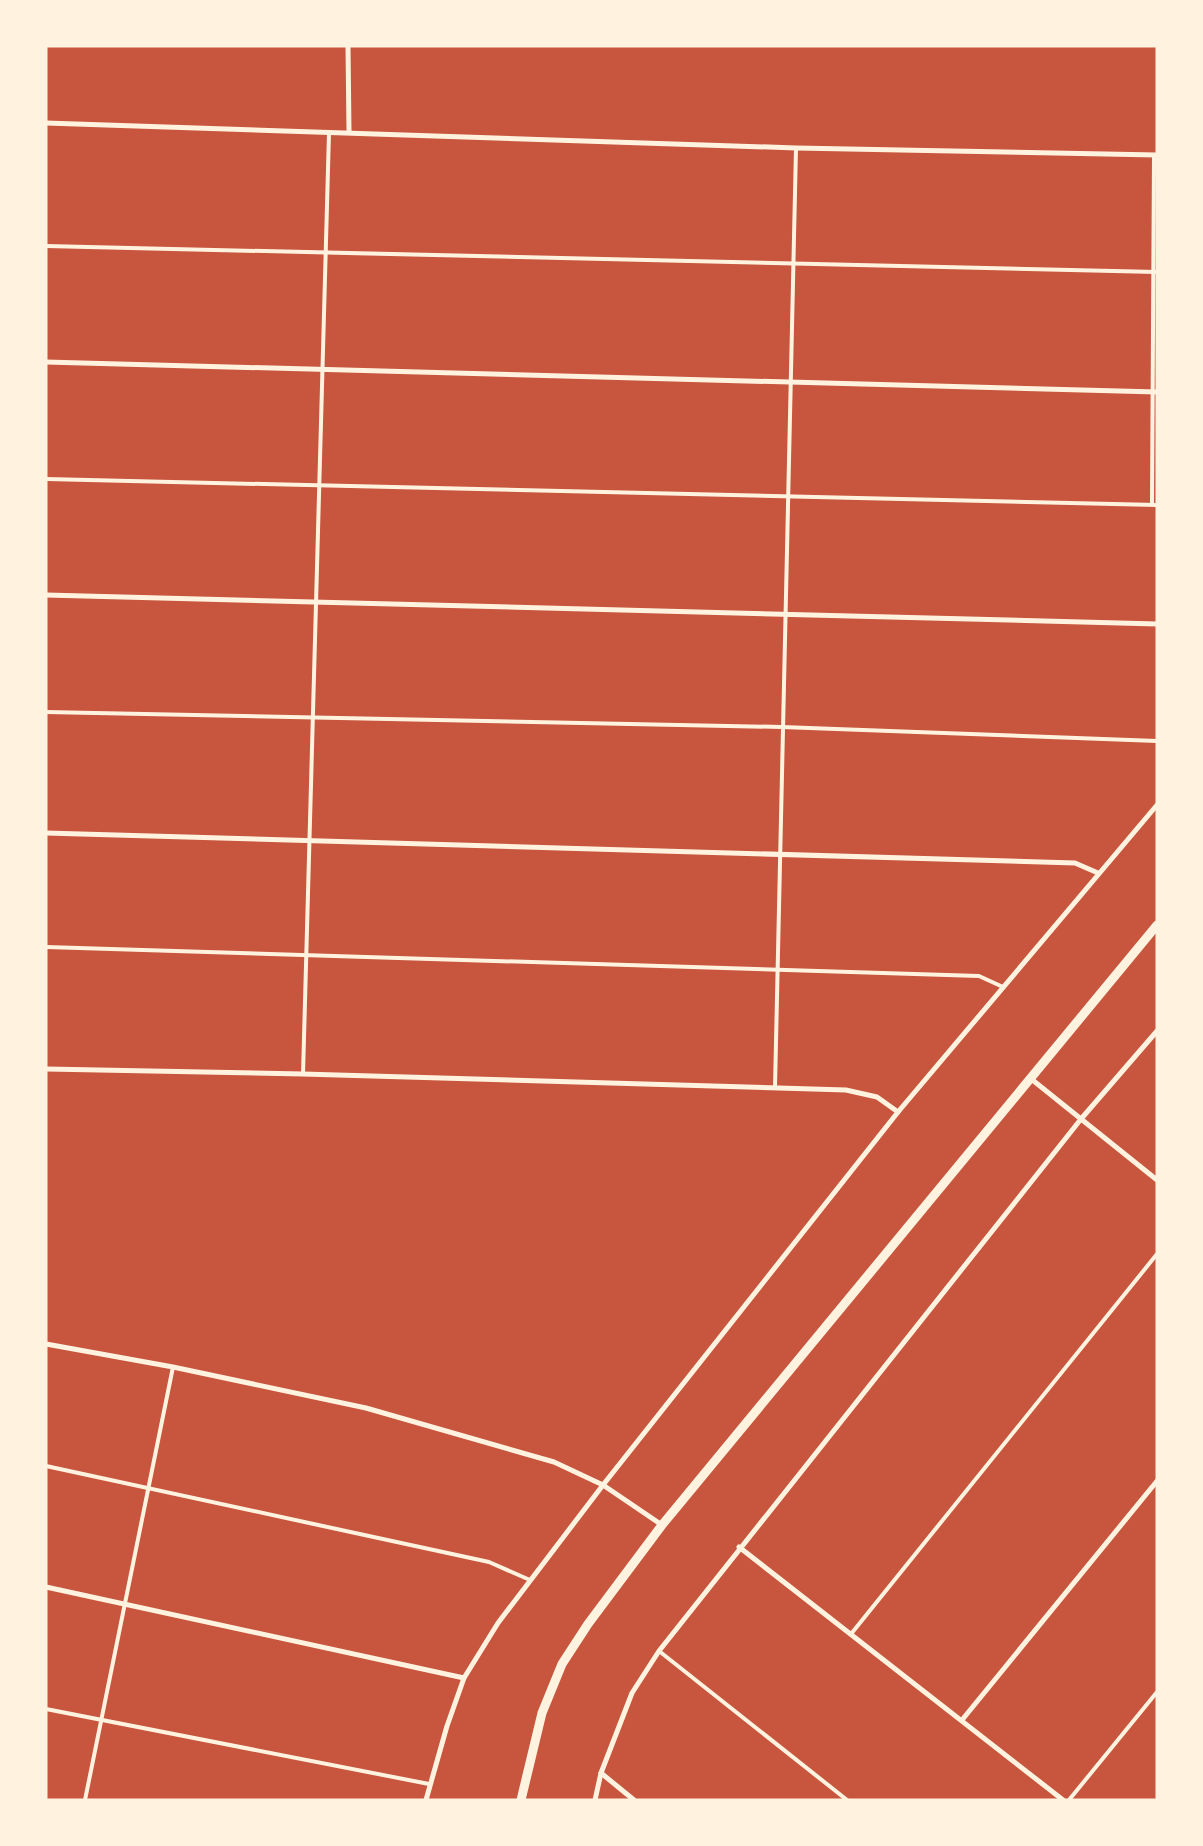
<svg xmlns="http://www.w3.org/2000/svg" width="1203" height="1846" viewBox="0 0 1203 1846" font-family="'Space Grotesk',sans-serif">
<rect width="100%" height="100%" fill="#c8553d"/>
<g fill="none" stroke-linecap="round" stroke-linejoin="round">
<g stroke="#fff3e0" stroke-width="4">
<path d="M46,246L1157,272"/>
<path d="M46,479L1157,505"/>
<path d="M1152,504L1154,155"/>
<path d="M46,712L782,727L1157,741"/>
<path d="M46,947L979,976L1003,987"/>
<path d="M303,1074L329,133"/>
<path d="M775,1087L796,148"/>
<path d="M46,1466L489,1562L530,1580"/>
<path d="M851,1634L1157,1254"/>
<path d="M659,1651L847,1800"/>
<path d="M46,1709L429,1784"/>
<path d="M85,1800L173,1367"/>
<path d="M1069,1800L1157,1692"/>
</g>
<g stroke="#fff3e0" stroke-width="5">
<path d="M348,46L349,132"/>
<path d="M46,123L796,148L1157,155"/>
<path d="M46,362L1157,392"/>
<path d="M46,595L1157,624"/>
<path d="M46,833L1075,863L1098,873"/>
<path d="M46,1069L303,1074L846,1090L877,1097L898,1112"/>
<path d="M1030,1078L1157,1180"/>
<path d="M46,1344L173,1367L366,1408L554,1462L603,1485L662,1525"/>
<path d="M739,1547L1063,1800"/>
<path d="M46,1587L464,1678"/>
<path d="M962,1720L1157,1481"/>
<path d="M601,1773L634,1800"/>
<path d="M426,1800L447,1726L464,1678L498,1623L603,1485L898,1112L1157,805"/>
<path d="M595,1800L601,1773L632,1693L659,1651L1081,1119L1157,1031"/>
</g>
<path stroke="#fff3e0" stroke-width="9" d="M521,1800L542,1713L562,1664L588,1624L662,1525L1157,925"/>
</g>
<rect width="1203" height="1846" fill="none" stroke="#fff3e0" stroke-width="95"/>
</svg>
